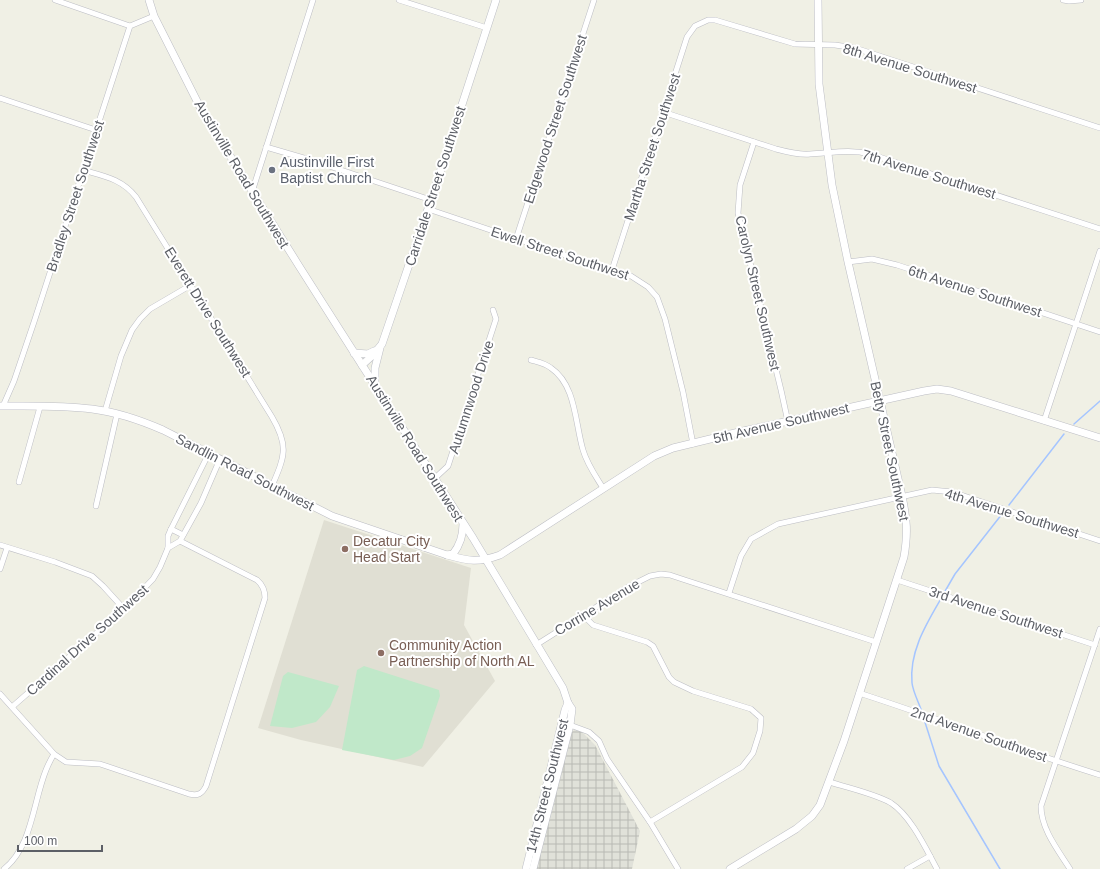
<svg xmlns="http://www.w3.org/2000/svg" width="1100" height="869" viewBox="0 0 1100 869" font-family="Arial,sans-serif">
<defs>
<pattern id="industrial-grid" width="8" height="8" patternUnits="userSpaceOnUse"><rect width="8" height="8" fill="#e0e1d9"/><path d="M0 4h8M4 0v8" fill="none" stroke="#b9bab4"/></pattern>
</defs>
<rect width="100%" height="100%" fill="#f0f0e5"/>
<path fill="url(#industrial-grid)" d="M577,727L595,745L640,831L632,869H536L570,734Z"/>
<path fill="#e0dfd3" d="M324,520L471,568L464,625L495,681L423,767L301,740L258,728Z"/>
<g fill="#c0e8c9">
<path d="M364,666L439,690L440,696L422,748L410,756L394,760L342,750L357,670Z"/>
<path d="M288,672L339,686L330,707L316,722L292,728L270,726L283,676Z"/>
</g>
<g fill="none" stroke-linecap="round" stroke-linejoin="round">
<g stroke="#a5c5ff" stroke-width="1.5">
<path d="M1074,424L1100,401"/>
<path d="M1009,505L1064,434"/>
<path d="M944,593L955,574L1002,514"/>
<path d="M922,712C919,703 913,692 912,683C909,651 927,623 942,597"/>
<path d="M923,716L939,766L1000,869"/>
</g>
<defs>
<g id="minor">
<path d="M55,0L130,26"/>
<path d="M399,0L487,28"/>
<path d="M1063,0L1069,1L1081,0"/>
<path d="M0,98L96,130"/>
<path d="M663,112L776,149C787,152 799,155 810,154C831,153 850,149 870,154L1100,229"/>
<path d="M754,142L740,185L738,213L781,390L788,422"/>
<path d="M266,147L314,161L431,200"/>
<path d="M83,170C104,176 122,179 136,197L272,417C289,446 285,456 272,486"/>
<path d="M252,192L313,0"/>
<path d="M428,209L553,251L631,276L648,287L657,297L665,319L683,392L693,444"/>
<path d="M516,239L594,0"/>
<path d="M848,262L872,259L897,265L992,296L1100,332"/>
<path d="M612,270L687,37L695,26L708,20H715L795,44L835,45L855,48L1100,128"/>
<path d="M531,360C538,362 545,363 551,368C576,385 575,423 583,450C587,464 595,475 603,488"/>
<path d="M3,406L14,381L34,322L130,26L154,16"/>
<path d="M105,411L121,356L132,330L140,319L150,309L191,285"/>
<path d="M1044,421L1100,251"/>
<path d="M434,479L448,466L496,319L493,310"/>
<path d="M19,482L40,407"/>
<path d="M96,506L117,414"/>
<path d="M171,529L183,535"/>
<path d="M0,545L55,562L92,576L103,586L124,609"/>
<path d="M168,548L180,541L201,503L220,459"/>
<path d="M0,569L7,548"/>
<path d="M897,580L1095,645"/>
<path d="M729,593L741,556L751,539L778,524L932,490L952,492L1100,541"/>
<path d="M583,615L593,625L647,642L653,646L669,677L674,682L693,691L751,709L761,718L760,731L753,753L742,767L650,822"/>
<path d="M536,645L628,587L650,576L661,574L670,575L682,579L876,642"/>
<path d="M859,693C940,719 1019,750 1100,775"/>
<path d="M0,694L54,754L66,762L100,764L189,794C198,796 202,794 206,786L265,598C265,590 263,585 257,580L180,541"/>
<path d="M12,707L124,609L153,579L160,567L168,548V536L171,529L209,453"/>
<path d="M570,725L589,732L599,741L607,759L650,822L678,869"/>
<path d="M829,782C846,787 876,794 891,803C911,816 926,849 937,869"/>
<path d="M4,869C32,847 33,802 46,770C48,765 51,759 54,754"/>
<path d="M907,869L930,856"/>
<path d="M1070,869C1058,850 1041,829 1041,806L1100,629"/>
</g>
<g id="tertiary">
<path d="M149,0L154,16L202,111L299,266L362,365"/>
<path d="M0,406C30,406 62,405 92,409C117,412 140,420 163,430L332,516L447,555C469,561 478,563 500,555L654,456L673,448L739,432L924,391L937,389L951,391L1100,438"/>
<path d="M447,555L453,554C460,545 463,535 463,524"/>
<path d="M730,869L796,829L812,816L820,805L844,741L904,557C908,533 907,520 902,496L848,262L832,185L819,84L818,0"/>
</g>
<g id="secondary">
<path d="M496,0L431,200L382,344L372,356L362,365L473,538L563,688L568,703L572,709L570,725L533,869"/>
<path d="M354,353L368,354L374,351"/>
<path d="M375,385V368L380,348"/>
<path d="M526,869L565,710L568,703"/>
</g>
</defs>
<use href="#minor" stroke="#bcbdc4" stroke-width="6"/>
<use href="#tertiary" stroke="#bcbdc4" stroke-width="8"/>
<use href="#secondary" stroke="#bdbfc6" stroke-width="8"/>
<use href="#minor" stroke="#fff" stroke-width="5"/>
<use href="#tertiary" stroke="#fff" stroke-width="7"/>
<use href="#secondary" stroke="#fff" stroke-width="7"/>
</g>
<circle fill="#6b7280" stroke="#fff" stroke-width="1.5" cx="272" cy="170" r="4"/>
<g fill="#8d6e63" stroke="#fff" stroke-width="1.5">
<circle cx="345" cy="549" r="4"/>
<circle cx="381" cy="653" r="4"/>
</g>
<g text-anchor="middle" stroke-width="4" stroke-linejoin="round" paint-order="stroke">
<g font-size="14" fill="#5c5f66" stroke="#fff">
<text transform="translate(910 68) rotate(17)" y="5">8th Avenue Southwest</text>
<text transform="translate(555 119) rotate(-72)" y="5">Edgewood Street Southwest</text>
<text transform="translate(652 147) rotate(-72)" y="5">Martha Street Southwest</text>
<text transform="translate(242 174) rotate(59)" y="5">Austinville Road Southwest</text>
<text transform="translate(929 174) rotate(17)" y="5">7th Avenue Southwest</text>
<text transform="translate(435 186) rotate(-72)" y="5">Carridale Street Southwest</text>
<text transform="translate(75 196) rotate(-72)" y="5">Bradley Street Southwest</text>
<text transform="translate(560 253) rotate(18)" y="5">Ewell Street Southwest</text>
<text transform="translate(975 291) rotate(18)" y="5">6th Avenue Southwest</text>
<text transform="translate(758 293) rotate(77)" y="5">Carolyn Street Southwest</text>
<text transform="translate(208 312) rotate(58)" y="5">Everett Drive Southwest</text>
<text transform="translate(471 397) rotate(-72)" y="5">Autumnwood Drive</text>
<text transform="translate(781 423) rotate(-13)" y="5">5th Avenue Southwest</text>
<text transform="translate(415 448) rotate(58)" y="5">Austinville Road Southwest</text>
<text transform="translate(890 451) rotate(78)" y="5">Betty Street Southwest</text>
<text transform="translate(245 472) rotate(27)" y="5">Sandlin Road Southwest</text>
<text transform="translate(1012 513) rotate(17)" y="5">4th Avenue Southwest</text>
<text transform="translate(597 607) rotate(-31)" y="5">Corrine Avenue</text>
<text transform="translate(996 612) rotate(18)" y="5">3rd Avenue Southwest</text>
<text transform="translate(87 640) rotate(-42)" y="5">Cardinal Drive Southwest</text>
<text transform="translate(979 734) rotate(19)" y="5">2nd Avenue Southwest</text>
<text transform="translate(547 786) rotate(-76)" y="5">14th Street Southwest</text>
</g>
<g font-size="14" fill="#5b616d" stroke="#fff" text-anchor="start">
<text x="280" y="167">Austinville First<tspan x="280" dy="16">Baptist Church</tspan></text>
</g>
<g font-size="14" fill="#785e54" stroke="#fff" text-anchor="start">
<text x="353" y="546">Decatur City<tspan x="353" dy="16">Head Start</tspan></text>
<text x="389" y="650">Community Action<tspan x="389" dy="16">Partnership of North AL</tspan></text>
</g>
</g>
<path d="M18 845v6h84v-6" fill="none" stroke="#5c5f66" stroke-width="2"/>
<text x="24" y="845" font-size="12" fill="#5c5f66" stroke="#ffffff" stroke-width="3" paint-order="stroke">100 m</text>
</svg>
